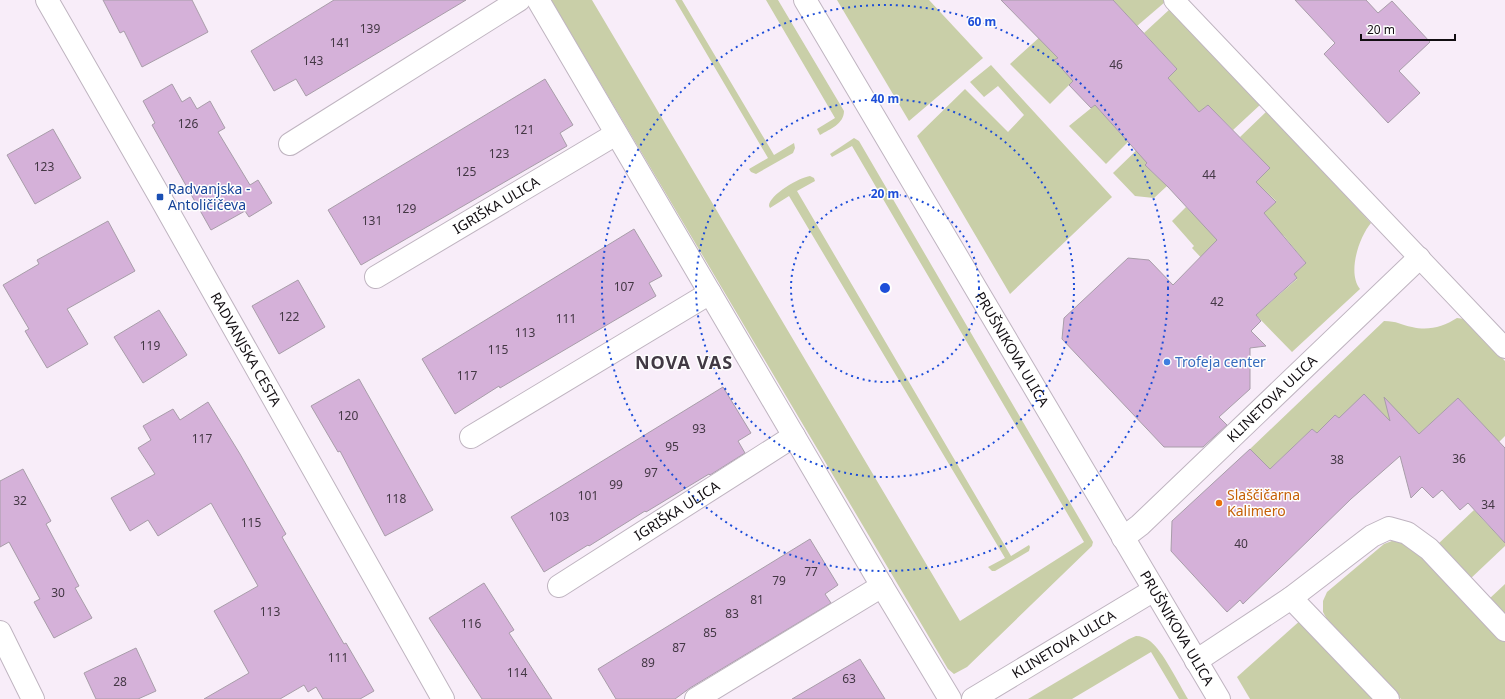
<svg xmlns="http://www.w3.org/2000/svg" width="1505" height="699" viewBox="0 0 1505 699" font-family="'Noto Sans',sans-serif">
<rect width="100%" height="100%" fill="#f8edf9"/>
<g fill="#c9cfa8">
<path d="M551,0H592L960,621L1084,542L852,146L832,157L830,154L854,138L859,141L1093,542L1092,546L967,667L954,674L948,669Z"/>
<path d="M675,0H682L774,155L794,143L795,148L793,153L756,174L751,172L749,169L768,158Z"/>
<path d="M766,0H778L844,111C844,124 830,129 820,135L817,129L835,118Z"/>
<path d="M837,0H929L983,58L909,121Z"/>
<path d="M1113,0H1163L1165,2L1137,26Z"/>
<path d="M1170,9L1261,104L1233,130L1208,105L1199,112L1168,78L1177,69L1144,33Z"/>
<path d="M1042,35L1060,56L1055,60L1073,81L1050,104L1010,64Z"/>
<path d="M991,65L1112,197L1010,294L917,136L965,89L1008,132L1024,115L998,86L984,97L970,82Z"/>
<path d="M1095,105L1119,132H1138L1106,164L1069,126Z"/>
<path d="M1267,111L1371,223C1359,237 1347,273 1360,289L1292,352L1256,315L1297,279L1294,274L1306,263L1284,236L1253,222L1276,201L1256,182L1269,168L1240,137Z"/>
<path d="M1146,141L1158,152L1145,165L1167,186L1154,198L1135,196L1113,173Z"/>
<path d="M810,176L814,178L815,181L797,191L1011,556L1029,545L1030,547L1029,551L995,571H992L988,567L1005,558L789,196L770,208L769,206C769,195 800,177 810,176Z"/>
<path d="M1186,207L1196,217L1231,242L1207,264L1192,248L1194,246L1172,221Z"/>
<path d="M1457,318L1465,319L1505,361V436L1499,442L1458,398L1419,434L1399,413L1387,424L1339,418L1335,415L1317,433L1312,429L1270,469L1250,449L1384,321C1397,321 1401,325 1412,327C1428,331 1443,327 1457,318Z"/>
<path d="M1474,510L1505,543V546L1469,580L1437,545Z"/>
<path d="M1397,539L1416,547L1505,639V699H1401L1339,636L1329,623L1323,612V601L1327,592L1384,544Z"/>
<path d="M1505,584V619L1488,600Z"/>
<path d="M1302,619L1379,699H1250L1237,677Z"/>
<path d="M1136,636C1141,636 1146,638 1150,641C1163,651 1179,684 1188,699H1179L1151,652L1072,699H1028L1129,639Z"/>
</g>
<g fill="#d5b1d9" stroke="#a89da9">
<path d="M103,0H192L208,32L142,67L124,31L120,33Z"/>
<path d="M334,0H466L306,96L296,79L274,91L251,51Z"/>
<path d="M1001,0H1113L1177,69L1168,78L1199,112L1208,105L1270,168L1256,182L1276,202L1264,213L1306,263L1294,274L1297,278L1256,315L1261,321L1251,331L1266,346L1250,348V389L1219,417L1227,425L1203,447H1164L1062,339L1064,318L1128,258L1149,260L1173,285L1217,240L1168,187L1145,165L1147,163L1095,105L1091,108L1069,85L1073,81L1054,60L1058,58Z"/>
<path d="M1295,0H1366L1378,13L1392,1L1430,42L1399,71L1420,93L1388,123L1324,54L1335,43Z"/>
<path d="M545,79L573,125L560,133L567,146L361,265L328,210Z"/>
<path d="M172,84L182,102L190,97L197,109L210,101L225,128L218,132L250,185L258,180L272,203L249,217L245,211L211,230L152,125L155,123L143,101Z"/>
<path d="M53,129L81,178L35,204L7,155Z"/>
<path d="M108,221L135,271L67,309L88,344L47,368L25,331L29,329L3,285L39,264L37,260Z"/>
<path d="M634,229L662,276L649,283L656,296L500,388L499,386L455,414L422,359Z"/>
<path d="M298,280L325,327L279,354L252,306Z"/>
<path d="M159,310L187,355L143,383L114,337Z"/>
<path d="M359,379L433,510L385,536L340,451L338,452L311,406Z"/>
<path d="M723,387L751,433L738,441L745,453L710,475L709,474L646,512L645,511L589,546L588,545L544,572L511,517Z"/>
<path d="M1364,394L1390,421L1384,397L1419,434L1458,398L1505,448V543L1468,503L1460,510L1442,490L1433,498L1422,487L1411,498L1400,456L1351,499L1243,604L1240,600L1227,612L1171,551L1172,521L1250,449L1270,469L1312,429L1317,433L1335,415L1339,418Z"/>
<path d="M208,402L240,454L286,534L282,537L344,644L346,643L374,691L360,699H323L316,687L308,692L304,685L280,699H204L249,673L214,611L258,586L211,503L158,536L148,520L130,531L111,498L155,474L138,448L151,440L143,426L173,409L180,420Z"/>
<path d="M23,469L51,521L46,524L79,586L75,588L92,618L54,638L34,602L40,599L9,542L0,547V481Z"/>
<path d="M810,539L838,585L825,594L831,603L690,688L675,699H616L598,669Z"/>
<path d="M484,583L514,630L509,633L552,699H482L429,618Z"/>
<path d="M136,648L156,691L138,699H96L84,673Z"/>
<path d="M860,659L885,699H792Z"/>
</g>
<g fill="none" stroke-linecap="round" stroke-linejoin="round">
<defs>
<path id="pedestrian" d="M1174,0L1505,348"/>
<g id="minor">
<path d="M538,0L882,586L950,699"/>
<path id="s1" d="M805,0L1219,699"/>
<path d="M290,144L519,0"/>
<path id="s2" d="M376,277L616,134"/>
<path d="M471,437L710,293"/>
<path id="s3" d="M1123,538L1140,525L1419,258"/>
<path id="s4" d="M559,586L794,436"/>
<path d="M1291,598L1388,699"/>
<path d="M0,632L33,699"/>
<path d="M1196,661L1291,598L1372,536L1389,528L1407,533L1429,549L1505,630"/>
<path d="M696,699L882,586"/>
<path id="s5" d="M973,699L1154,590"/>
</g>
<g id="tertiary">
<path id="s6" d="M47,0L160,197L443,699"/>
</g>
</defs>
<use href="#pedestrian" stroke="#bfb4c0" stroke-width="22"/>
<use href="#minor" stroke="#bfb4c0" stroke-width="24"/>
<use href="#tertiary" stroke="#bfb4c0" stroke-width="24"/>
<use href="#pedestrian" stroke="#fff" stroke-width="20"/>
<use href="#minor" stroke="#fff" stroke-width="22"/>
<use href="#tertiary" stroke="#fff" stroke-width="22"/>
</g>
<g fill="none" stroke="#1d4ed8" stroke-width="2" stroke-dasharray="2 4">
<circle cx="885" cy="288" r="94"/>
<circle cx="885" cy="288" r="189"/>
<circle cx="885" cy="288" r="283"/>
</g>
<rect fill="#1a4fb4" stroke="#fefefe" stroke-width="1.5" x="156" y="193" width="8" height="8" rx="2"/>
<circle fill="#3f7fe0" stroke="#fefefe" stroke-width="1.5" cx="1167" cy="362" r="4"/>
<circle fill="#e8710a" stroke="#fefefe" stroke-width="1.5" cx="1219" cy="503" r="4"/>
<g text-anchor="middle" stroke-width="3" stroke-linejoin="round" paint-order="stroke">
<g font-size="12" fill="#433744">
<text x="370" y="33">139</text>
<text x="340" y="47">141</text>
<text x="313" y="65">143</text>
<text x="1116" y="69">46</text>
<text x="188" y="128">126</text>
<text x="524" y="134">121</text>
<text x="499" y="158">123</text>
<text x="44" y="171">123</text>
<text x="466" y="176">125</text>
<text x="1209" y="179">44</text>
<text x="406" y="213">129</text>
<text x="372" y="225">131</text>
<text x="624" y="291">107</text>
<text x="1217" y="306">42</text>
<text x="289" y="321">122</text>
<text x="566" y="323">111</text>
<text x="525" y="337">113</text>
<text x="150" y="350">119</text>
<text x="498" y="354">115</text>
<text x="467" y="380">117</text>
<text x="348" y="420">120</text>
<text x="699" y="433">93</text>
<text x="202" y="443">117</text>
<text x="672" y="451">95</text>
<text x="1459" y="463">36</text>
<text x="1337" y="464">38</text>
<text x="651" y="477">97</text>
<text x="616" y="489">99</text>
<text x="588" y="500">101</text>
<text x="396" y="503">118</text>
<text x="20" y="505">32</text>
<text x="1488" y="509">34</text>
<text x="559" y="521">103</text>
<text x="251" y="527">115</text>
<text x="1241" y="548">40</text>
<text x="811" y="576">77</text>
<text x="779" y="585">79</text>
<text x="58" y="597">30</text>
<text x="757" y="604">81</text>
<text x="270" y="616">113</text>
<text x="732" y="618">83</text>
<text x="471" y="628">116</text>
<text x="710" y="637">85</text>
<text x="679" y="652">87</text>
<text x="338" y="662">111</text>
<text x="648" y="667">89</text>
<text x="517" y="677">114</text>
<text x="849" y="683">63</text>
<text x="120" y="686">28</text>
</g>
<g font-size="14" fill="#164399" stroke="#fefefe" text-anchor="start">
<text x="168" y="194">Radvanjska -<tspan x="168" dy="16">Antoličičeva</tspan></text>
</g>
<g font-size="14" fill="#120e12" stroke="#fefefe">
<text dy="5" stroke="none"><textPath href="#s2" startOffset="140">IGRIŠKA ULICA</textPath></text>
<text dy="5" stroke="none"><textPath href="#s6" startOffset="402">RADVANJSKA CESTA</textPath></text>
<text dy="5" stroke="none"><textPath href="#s1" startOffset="406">PRUŠNIKOVA ULICA</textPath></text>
<text dy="5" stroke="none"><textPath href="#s3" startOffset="204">KLINETOVA ULICA</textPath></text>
<text dy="5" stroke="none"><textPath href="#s4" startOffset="140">IGRIŠKA ULICA</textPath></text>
<text dy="5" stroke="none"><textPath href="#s1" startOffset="730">PRUŠNIKOVA ULICA</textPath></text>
<text dy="5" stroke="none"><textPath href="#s5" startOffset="106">KLINETOVA ULICA</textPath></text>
</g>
<g font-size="14" fill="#366cbe" stroke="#fefefe" text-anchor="start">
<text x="1175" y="367">Trofeja center</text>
</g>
<g font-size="14" fill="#c56008" stroke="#fefefe" text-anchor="start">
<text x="1227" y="500">Slaščičarna<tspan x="1227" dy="16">Kalimero</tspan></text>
</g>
<g font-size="18" font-weight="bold" letter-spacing="1" fill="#413943" stroke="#fefefe">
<text x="684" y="369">NOVA VAS</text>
</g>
</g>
<circle cx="885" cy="288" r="6" fill="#1d4ed8" stroke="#fefefe" stroke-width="2"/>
<g font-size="12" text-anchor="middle" font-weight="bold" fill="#1d4ed8" stroke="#fefefe" stroke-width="3" stroke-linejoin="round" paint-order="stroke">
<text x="982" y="26">60 m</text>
<text x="885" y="103">40 m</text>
<text x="885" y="198">20 m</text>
</g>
<path d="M1361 34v6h94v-6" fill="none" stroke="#120e12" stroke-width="2"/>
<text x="1367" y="34" font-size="12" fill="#120e12" stroke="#fefefe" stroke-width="3" paint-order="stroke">20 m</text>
</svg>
